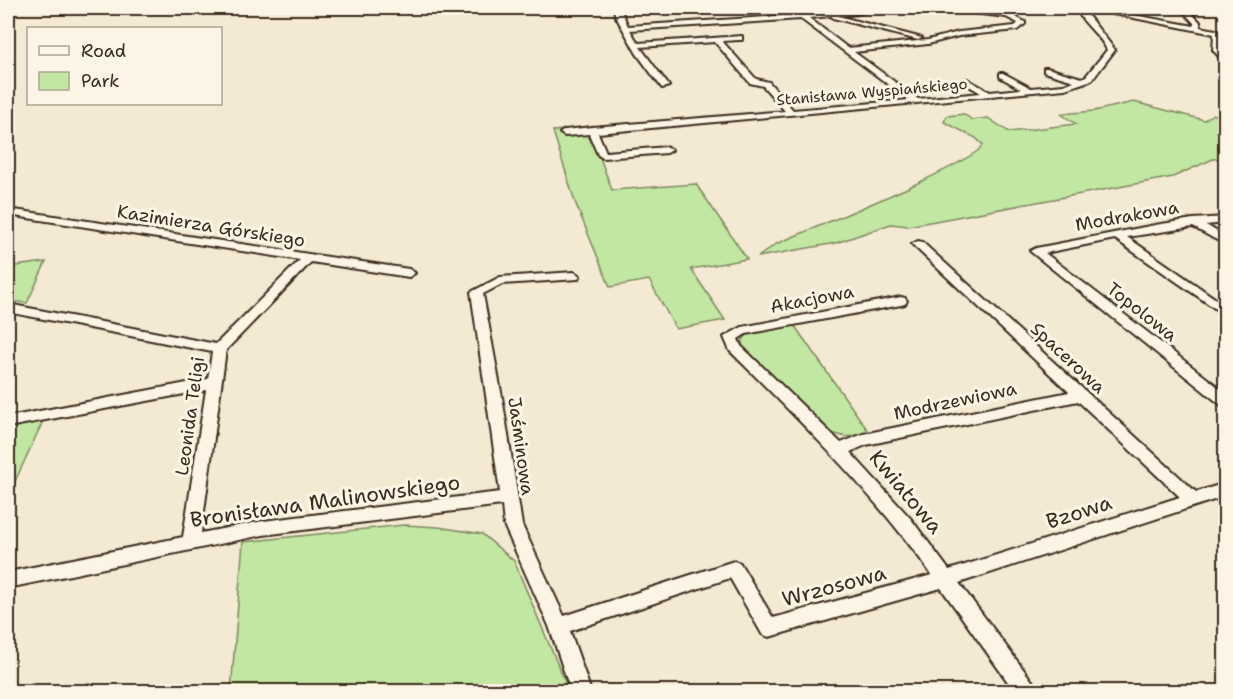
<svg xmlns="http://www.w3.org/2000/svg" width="1233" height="699" viewBox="0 0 1233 699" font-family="'Shantell Sans',sans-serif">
<rect width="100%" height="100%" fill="#f4e9d2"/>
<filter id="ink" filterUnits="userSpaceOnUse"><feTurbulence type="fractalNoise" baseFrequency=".0167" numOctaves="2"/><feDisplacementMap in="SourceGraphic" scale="12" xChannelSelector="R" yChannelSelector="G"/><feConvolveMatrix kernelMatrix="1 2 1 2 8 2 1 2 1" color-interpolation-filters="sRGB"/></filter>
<g filter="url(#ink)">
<g fill="#c1e7a2" stroke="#7e8860" stroke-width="1.5">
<path d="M1134,102L1204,120L1213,114L1225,118V158L1213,159L1173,177L908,226L891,224L836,243L758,257L776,244C806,231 974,164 983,145L976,138L944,122L947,116L964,114L972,120L988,118L1009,132L1076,124L1061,114L1094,111Z"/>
<path d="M589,128L612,190L696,184L747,259L691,269L725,320L676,329L649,280L610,287L575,202L553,131Z"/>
<path d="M46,262L27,303L8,301V267Z"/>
<path d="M794,325L869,432L846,437L828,432L743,349L742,341L747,335Z"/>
<path d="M43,421L11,490L8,491V428Z"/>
<path d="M404,525L438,527L482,534L514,561L568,689L558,692L231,691L243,542Z"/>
</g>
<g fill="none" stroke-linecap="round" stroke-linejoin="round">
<defs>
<g id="minor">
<path d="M614,8H620L628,26L796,15L787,8H794L804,15L878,8L857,14L838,16L922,38L918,40L833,18L832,16L809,18L848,48L928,40L959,32L1015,26L1018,23L1006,17L948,10L945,8L1008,13L1025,22V24L1017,30L959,36L928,44L854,52L918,99L981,93L964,83V79H967L990,92L1021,89L1000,77V73H1003L1031,88L1064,85L1074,81L1044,72V68H1047L1082,78L1086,76L1107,50C1100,34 1082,24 1076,8H1082L1115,50L1092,80L1065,89L598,133L606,152L667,147L672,150L667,153L603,158L598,155L589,134L565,136L560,133L565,130L592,127L785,111L763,86L750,83L715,42L640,47L669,86L662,88L637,54L615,15ZM801,19L909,100L793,110L769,82L756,79L722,41L739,40H742V36L638,43L630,30Z"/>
<path d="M1084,8H1095L1194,26V23L1180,8H1186L1200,22V27L1226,32V36L1222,35L1221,50L1226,57V65L1213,50L1214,34Z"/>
<path d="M8,209L409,269L415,273L409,277L311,262L226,350L201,533L263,521L500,492L471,292L500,277L574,272L580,276L578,279L502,284L483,294L503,403L522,525L564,616L734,561L740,563L773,618L932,575C873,492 802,423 730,351L724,337L742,327L901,297L905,298L907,301L905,304L901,305L746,334L738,339L741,346L841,443L863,434L1069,392L914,246L912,244L918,241L922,242L1196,492L1226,483V496L959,583L1035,685L1038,692H1015L941,588L769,637L762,634L730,578L570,631L591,692H571L549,626L504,525L502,505L263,535L8,588V572L183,537L206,390L8,427V417L208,379L212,352L8,312V304L216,344L300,260L8,215ZM1078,401L1180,497L949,570L911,519L850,452L866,445Z"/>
<path d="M1226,217V223L1206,225L1226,237V245L1193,227L1127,237L1226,306V316L1115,239L1045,253L1226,393V406L1221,405L1030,251L1036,248L1155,225L1193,219Z"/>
</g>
</defs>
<use href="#minor" stroke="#3b2a1e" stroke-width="4"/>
<use href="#minor" fill="#fcf5e5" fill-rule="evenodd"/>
</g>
</g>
<g text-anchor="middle" stroke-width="6" stroke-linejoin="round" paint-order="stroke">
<g font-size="15" fill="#3b2a1e" stroke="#fcf5e5">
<text transform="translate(872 92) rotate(-5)" y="5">Stanisława Wyspiańskiego</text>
</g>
<g font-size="18" fill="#3b2a1e" stroke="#fcf5e5">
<text transform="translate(1127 216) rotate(-10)" y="6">Modrakowa</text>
<text transform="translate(211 226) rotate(9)" y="6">Kazimierza Górskiego</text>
<text transform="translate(812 299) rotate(-11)" y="6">Akacjowa</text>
<text transform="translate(1142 312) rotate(38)" y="6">Topolowa</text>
<text transform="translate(1068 358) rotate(43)" y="6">Spacerowa</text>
<text transform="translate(955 401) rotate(-12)" y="6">Modrzewiowa</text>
<text transform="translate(190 416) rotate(-82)" y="6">Leonida Teligi</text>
<text transform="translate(521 446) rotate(82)" y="6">Jaśminowa</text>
</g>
<g font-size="21" fill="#3b2a1e" stroke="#fcf5e5">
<text transform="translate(906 492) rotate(50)" y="7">Kwiatowa</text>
<text transform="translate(325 501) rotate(-8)" y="7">Bronisława Malinowskiego</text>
<text transform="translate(1079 512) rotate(-18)" y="7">Bzowa</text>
<text transform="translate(834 586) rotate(-15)" y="7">Wrzosowa</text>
</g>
</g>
<rect width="1233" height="699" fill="none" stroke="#fcf5e5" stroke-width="30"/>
<rect x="15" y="15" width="1203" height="669" fill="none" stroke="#3b2a1e" stroke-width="2" filter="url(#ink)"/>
<rect x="27" y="27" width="195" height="78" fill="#fcf5e5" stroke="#afa495" stroke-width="1.5"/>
<rect x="39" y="46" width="30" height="9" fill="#fcf5e5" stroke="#afa495" stroke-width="1.5"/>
<text x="81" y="57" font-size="18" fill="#3b2a1e">Road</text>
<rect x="39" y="72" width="30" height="18" fill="#c1e7a2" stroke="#afa495" stroke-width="1.5"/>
<text x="81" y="87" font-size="18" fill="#3b2a1e">Park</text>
</svg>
